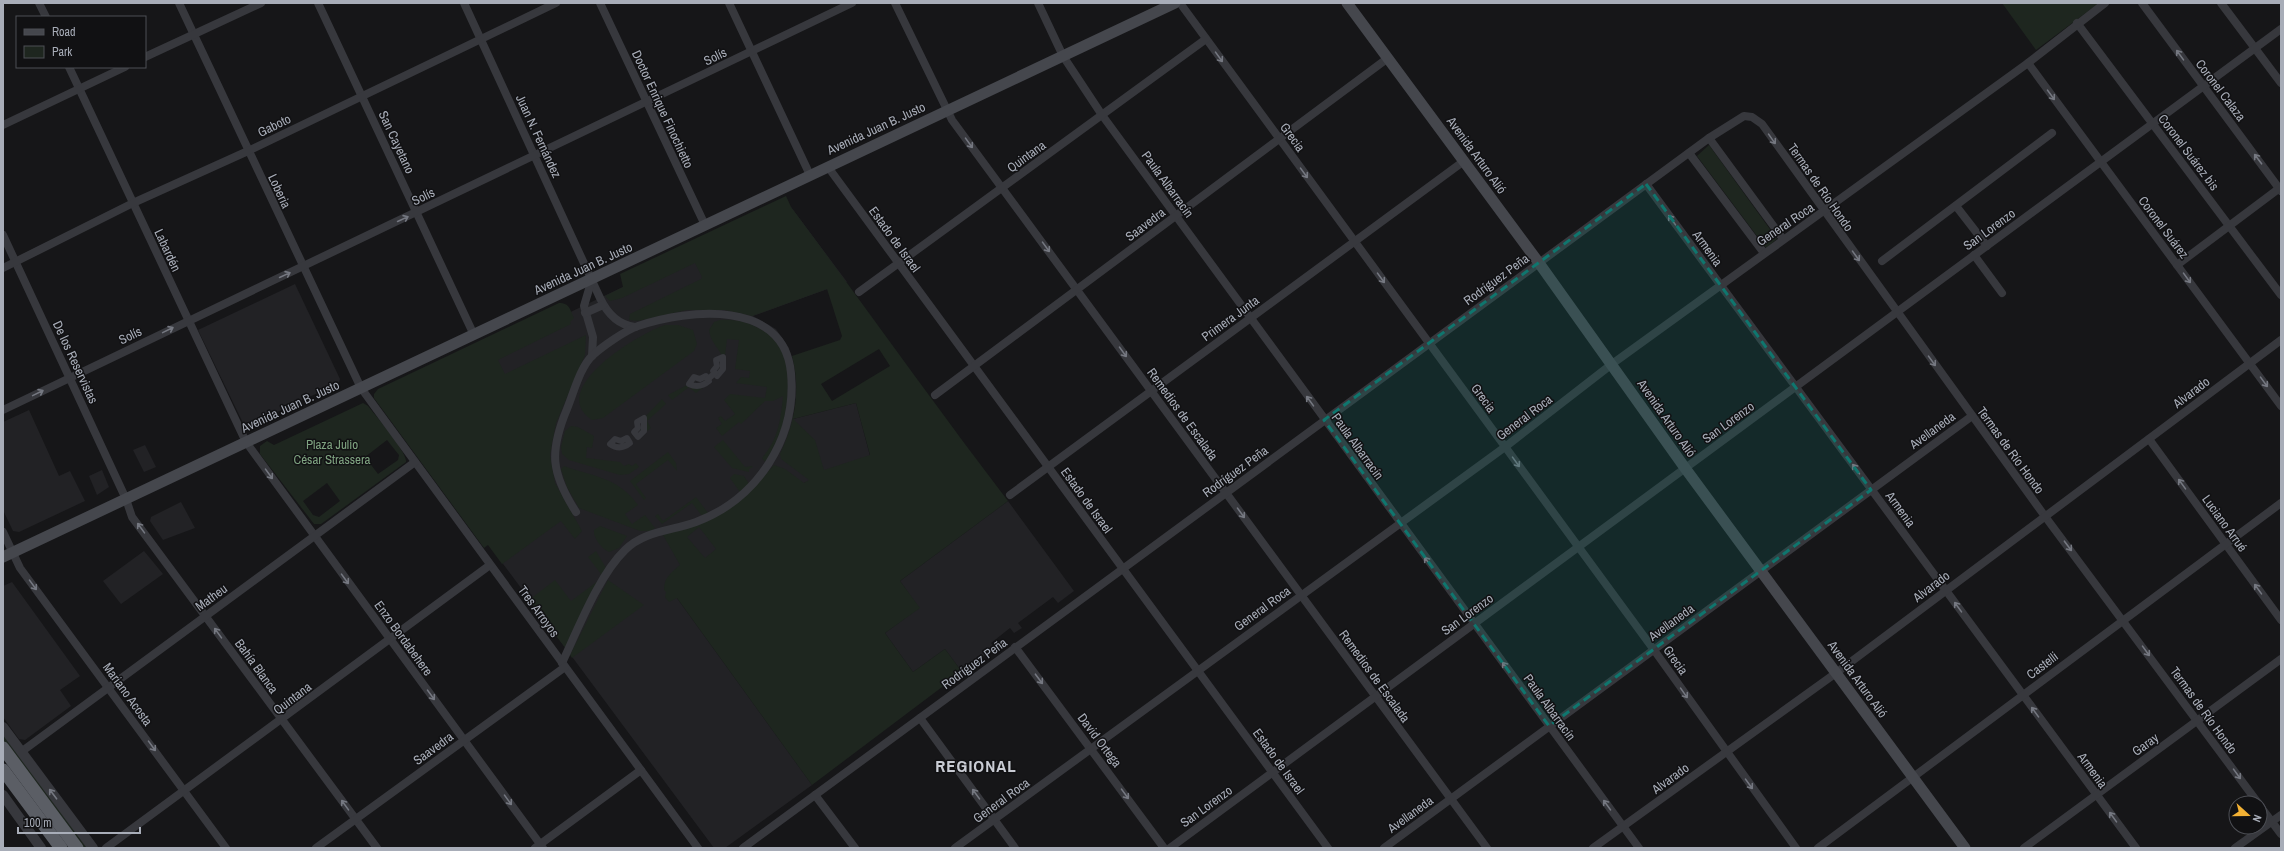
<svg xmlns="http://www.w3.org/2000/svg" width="2284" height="851" viewBox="0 0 2284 851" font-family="'Archivo Narrow',sans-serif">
<rect width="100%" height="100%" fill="#161618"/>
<g fill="#222225">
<path d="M791,207L847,282L753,316L776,329L789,348L797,390L793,419L856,403L870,456L804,483L669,587L812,785L725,848H714L388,409L392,397Z"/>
<path d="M295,284L340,379L339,383L249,425L243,423L198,330Z"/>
<path d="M29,410L59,476L70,471L85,501L19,532L13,531L3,510V422Z"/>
<path d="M145,445L156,467L144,472L133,450Z"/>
<path d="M102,470L109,487L97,495L89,476Z"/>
<path d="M1008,501L1074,591L1058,603L1053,597L1018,623L1022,628L1014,633L1010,628L991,643L995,648L962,672L945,649L913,672L885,633L919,608L900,581Z"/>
<path d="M181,502L195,528L163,540L150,521L151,517Z"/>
<path d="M144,551L163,574L121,604L103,581Z"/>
<path d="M12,582L80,676L60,690L71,706L25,740L19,739L3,717V586Z"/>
</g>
<g fill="#1e261f" fill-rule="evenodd">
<path d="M2002,3H2099L2036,50Z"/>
<path d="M1709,145L1777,239L1766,248L1697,156Z"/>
<path d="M786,196L791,207C864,305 934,404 1008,501L900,581L920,608L885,633L913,672L945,649L962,672L812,785L677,598L669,602L665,597L666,592L664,590C664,577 671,573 680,565L663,535L697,525L741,500L774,465L785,469L804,483L809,480L781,459L780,454C795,423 801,390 792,356L840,340L842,336L827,289L752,316L725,310H687L638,321L629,320L630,314L701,279L702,277L695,263L622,298L610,301L605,296L623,287L620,274ZM879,349L890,366L832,401L821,384ZM856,403L870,455L824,470L815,440L793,419ZM699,527L716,549L705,558L687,537Z"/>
<path d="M559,303C570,303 570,310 574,318L570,322L571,324L498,360L505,374L586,335L585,355L556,423L550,455L555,483L582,531L575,539L561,521L502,564L488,545L484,548L374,398V394L378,389Z"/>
<path d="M720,320C744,318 771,329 782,351C792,370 788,413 780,433C776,443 771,453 766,463L762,458C778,440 781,419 783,396L773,401H765L741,424L739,422L722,436L716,428L722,424L718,418L721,416L725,421L735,414L724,400L730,394L765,398L767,387L736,383L741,377L749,378L750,371L735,369L739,340L727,339L724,363C722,349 711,345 709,330L714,322Z"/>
<path d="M665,325H678L693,330L697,344L694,351L603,418L592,420C545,389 640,333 665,325Z"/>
<path d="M710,382L696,393L689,387L672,400L668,395L689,384L692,385Z"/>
<path d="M662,399L666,404L647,421L651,428L638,438L644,418Z"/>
<path d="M363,403L368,406C375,415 408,453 406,462L321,524H314L260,454V446L267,441L274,445ZM387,440L399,455L398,460L378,474L365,457ZM327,483L340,501L319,517L313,515L303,501Z"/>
<path d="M571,426L578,427L594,436L592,448L587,447L586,458L620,462L624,466L629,464L632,466L636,463L639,467L629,474L620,475L569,460L562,454L561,447L565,431Z"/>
<path d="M723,440L745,467L752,466L753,467L749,469V472L732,468L714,447Z"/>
<path d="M668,452L676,463L677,471L668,460L636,484L646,498L644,500L630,481Z"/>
<path d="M564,466C594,477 618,477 638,505L625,514L632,524L645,515L655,528L650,531H640L579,508L567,487L561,469Z"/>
<path d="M734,474L744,476L749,484L740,492L730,478Z"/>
<path d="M696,497L708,513L702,516L692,503L662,524L655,516L658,514L663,521Z"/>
<path d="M600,526L627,536L619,548L609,552C602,549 593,538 594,530Z"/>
<path d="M596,551L606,568L566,649L529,600L555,580L571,601L598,581L601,574L588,557Z"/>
<path d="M608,580L644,605L572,658L570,655Z"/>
<path d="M3,734L88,848H83L3,742Z"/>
</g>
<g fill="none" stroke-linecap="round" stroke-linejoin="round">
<g stroke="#37383d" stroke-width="6">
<path d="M723,357V369L717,376L713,371L717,366L716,360Z"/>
<path d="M706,376L709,381C703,386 697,388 689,384L694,377L700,379Z"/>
<path d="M644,418V431L638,437L634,432L638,428L637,422Z"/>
<path d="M627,438L630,443C624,448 617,449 610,444L615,439L621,441Z"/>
</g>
<g stroke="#37383d" stroke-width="8">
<path d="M39,3L46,17"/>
<path d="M179,3L361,388L698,848"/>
<path d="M318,3L474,335"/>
<path d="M464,3L600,298C607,313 618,325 635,327"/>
<path d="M600,3L705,225"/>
<path d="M729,3L810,175"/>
<path d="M895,3L952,120L1487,848"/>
<path d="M1038,3L1063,56L1102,115L1639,848"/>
<path d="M1180,3L1654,650L1796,848"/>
<path d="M2142,3L2281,191"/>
<path d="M2221,3L2281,83"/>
<path d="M2077,23L2281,295"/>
<path d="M145,57L261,3"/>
<path d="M2028,63L2281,406"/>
<path d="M69,67L246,442L543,848"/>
<path d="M3,125L125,67"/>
<path d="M1709,138L1783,239"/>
<path d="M1689,153L1764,253"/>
<path d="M828,167L1328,848"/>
<path d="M1646,184L2136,848"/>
<path d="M1956,206L1987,246"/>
<path d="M3,235L126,499L132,517L377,848"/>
<path d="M1974,255L2002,293"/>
<path d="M1882,261L2052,133"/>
<path d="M2177,265L2281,187"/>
<path d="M3,268L133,203L248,151L556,3"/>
<path d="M592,279L584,306L593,337L592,356"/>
<path d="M859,292L1206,39"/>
<path d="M585,313L603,305"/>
<path d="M935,395L1388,58"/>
<path d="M3,410L852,3"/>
<path d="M2149,439L2281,620"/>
<path d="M1010,495L1464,161"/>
<path d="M3,532L20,568L226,848"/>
<path d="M1015,647L1164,848"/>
<path d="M562,663C578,629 599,575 625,550C644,531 671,531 696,522C757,499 797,439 791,373C784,299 689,309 638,326C626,330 603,346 593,355C580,367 574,392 567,409C549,452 551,473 576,512"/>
<path d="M920,718L1015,848"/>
<path d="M21,752L415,462"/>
<path d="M815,795L855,848"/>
<path d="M2260,806L2281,834"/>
<path d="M106,848L490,565"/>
<path d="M316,848L565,667"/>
<path d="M535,848L641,770"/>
<path d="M743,848L1709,138L1744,116L1752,117L1762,124L2044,515L2258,803"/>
<path d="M955,848L1505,447L1612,364L2028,63L2105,3"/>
<path d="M1170,848L2281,29"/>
<path d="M1384,848L1972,416"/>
<path d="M1593,848L1836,673L2281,340"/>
<path d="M1818,848L2281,503"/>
<path d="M2024,848L2281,659"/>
<path d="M2235,848L2281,815"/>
</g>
<g stroke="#37383d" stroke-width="10">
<path d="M3,727L93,848"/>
<path d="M3,795L41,848"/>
</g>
<g stroke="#45474d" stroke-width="11">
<path d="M1347,3L1539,263L1685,468L1965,848"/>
<path d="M3,557L1175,3"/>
</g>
<g stroke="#5b5e65" stroke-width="13">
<path d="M3,748L77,848"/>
<path d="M3,770L61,848"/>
</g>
<path stroke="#37383d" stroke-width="6" d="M708,379L715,373"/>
</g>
<defs><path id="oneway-shaft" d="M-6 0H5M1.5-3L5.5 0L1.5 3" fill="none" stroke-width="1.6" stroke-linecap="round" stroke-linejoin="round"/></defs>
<g stroke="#757881">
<use href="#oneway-shaft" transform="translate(2180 55) rotate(-126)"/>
<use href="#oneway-shaft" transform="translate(1219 57) rotate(54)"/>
<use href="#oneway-shaft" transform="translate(2051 95) rotate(54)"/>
<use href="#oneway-shaft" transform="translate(1772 139) rotate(55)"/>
<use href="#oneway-shaft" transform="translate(969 143) rotate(54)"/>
<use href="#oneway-shaft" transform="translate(2258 159) rotate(-127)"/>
<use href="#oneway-shaft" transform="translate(1304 173) rotate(54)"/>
<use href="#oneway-shaft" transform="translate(403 219) rotate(-25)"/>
<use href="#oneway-shaft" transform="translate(1672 220) rotate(-126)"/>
<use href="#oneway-shaft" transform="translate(1046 247) rotate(54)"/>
<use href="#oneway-shaft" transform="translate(1856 256) rotate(54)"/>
<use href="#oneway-shaft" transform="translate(285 275) rotate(-25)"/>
<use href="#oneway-shaft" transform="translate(1381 278) rotate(54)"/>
<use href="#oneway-shaft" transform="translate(2187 278) rotate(54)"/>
<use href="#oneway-shaft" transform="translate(168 330) rotate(-26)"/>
<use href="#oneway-shaft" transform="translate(1123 352) rotate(54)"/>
<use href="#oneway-shaft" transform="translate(1932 361) rotate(54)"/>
<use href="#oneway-shaft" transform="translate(2264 382) rotate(54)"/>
<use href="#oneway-shaft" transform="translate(38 393) rotate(-26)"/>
<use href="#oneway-shaft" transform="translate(1310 401) rotate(-126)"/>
<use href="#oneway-shaft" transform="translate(1516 462) rotate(54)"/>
<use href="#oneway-shaft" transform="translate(1856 469) rotate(-126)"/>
<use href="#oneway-shaft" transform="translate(269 474) rotate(54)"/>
<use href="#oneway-shaft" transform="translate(2182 484) rotate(-126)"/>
<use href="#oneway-shaft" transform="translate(1241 513) rotate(54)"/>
<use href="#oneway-shaft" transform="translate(141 528) rotate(-126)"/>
<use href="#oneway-shaft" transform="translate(2068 546) rotate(53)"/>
<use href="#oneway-shaft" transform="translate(1428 562) rotate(-126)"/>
<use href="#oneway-shaft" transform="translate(345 579) rotate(54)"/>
<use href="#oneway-shaft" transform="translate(33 585) rotate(54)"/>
<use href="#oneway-shaft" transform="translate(2258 589) rotate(-126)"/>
<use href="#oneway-shaft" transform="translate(1958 607) rotate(-126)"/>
<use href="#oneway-shaft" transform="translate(218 633) rotate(-126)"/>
<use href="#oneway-shaft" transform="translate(2146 651) rotate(54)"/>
<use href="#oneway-shaft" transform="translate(1506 667) rotate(-126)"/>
<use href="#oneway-shaft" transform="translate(1039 679) rotate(53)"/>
<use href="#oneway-shaft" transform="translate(1684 693) rotate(55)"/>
<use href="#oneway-shaft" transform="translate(431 695) rotate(54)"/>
<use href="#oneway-shaft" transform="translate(2035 712) rotate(-126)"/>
<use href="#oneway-shaft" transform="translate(152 746) rotate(54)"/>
<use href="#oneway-shaft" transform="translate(2237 774) rotate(54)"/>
<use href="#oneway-shaft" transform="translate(1749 784) rotate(54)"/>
<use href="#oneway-shaft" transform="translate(53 794) rotate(-127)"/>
<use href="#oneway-shaft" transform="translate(976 794) rotate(-126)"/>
<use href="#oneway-shaft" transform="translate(1125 794) rotate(54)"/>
<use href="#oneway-shaft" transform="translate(508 800) rotate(54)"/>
<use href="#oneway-shaft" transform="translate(345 805) rotate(-126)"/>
<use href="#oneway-shaft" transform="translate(1607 805) rotate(-126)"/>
<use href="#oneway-shaft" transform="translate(2113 817) rotate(-126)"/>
</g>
<path fill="#0f766e" fill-opacity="0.2" stroke="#0f766e" stroke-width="3" stroke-dasharray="8 5" stroke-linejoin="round" d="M1646,184L1871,490L1549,726L1324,420Z"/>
<g text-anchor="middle" stroke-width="3" stroke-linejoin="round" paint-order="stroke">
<g font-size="13" fill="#a8adb8" stroke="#111113">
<text transform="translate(715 56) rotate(-26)" y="5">Solís</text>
<text transform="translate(2221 90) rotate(53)" y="5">Coronel Calaza</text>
<text transform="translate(663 109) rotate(65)" y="5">Doctor Enrique Finochietto</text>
<text transform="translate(274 125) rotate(-26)" y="5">Gaboto</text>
<text transform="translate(876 128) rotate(-25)" y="5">Avenida Juan B. Justo</text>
<text transform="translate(539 136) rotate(65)" y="5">Juan N. Fernández</text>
<text transform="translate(1293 137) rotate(54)" y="5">Grecia</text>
<text transform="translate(397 142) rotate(65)" y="5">San Cayetano</text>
<text transform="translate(2189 152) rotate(53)" y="5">Coronel Suárez bis</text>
<text transform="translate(1477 155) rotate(54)" y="5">Avenida Arturo Alió</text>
<text transform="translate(1026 156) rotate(-36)" y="5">Quintana</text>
<text transform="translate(1168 184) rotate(54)" y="5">Paula Albarracín</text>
<text transform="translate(1821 187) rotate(55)" y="5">Termas de Río Hondo</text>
<text transform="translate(280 191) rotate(65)" y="5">Loberia</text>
<text transform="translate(423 196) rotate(-26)" y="5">Solís</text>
<text transform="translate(1145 224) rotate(-37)" y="5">Saavedra</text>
<text transform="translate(1785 224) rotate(-34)" y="5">General Roca</text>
<text transform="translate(2164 227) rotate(53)" y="5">Coronel Suárez</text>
<text transform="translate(1989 229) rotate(-36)" y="5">San Lorenzo</text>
<text transform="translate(895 239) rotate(54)" y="5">Estado de Israel</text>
<text transform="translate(1708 248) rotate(54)" y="5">Armenia</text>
<text transform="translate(168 250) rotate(65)" y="5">Labardén</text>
<text transform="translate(583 268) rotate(-25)" y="5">Avenida Juan B. Justo</text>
<text transform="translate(1496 279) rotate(-36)" y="5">Rodríguez Peña</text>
<text transform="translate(1230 318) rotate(-36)" y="5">Primera Junta</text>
<text transform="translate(130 335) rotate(-26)" y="5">Solís</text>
<text transform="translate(76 362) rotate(65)" y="5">De los Reservistas</text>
<text transform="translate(2191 392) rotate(-37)" y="5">Alvarado</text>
<text transform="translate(1484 398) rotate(54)" y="5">Grecia</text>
<text transform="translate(290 406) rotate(-25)" y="5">Avenida Juan B. Justo</text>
<text transform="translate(1183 414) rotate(54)" y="5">Remedios de Escalada</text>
<text transform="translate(1524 417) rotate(-37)" y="5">General Roca</text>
<text transform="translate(1667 418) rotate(55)" y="5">Avenida Arturo Alió</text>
<text transform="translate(1728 422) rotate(-36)" y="5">San Lorenzo</text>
<text transform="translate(1932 430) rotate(-36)" y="5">Avellaneda</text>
<text transform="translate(1358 446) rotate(54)" y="5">Paula Albarracín</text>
<text transform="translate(2011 450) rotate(54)" y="5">Termas de Río Hondo</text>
<text transform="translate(1235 471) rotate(-36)" y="5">Rodríguez Peña</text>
<text transform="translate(1087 500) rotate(54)" y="5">Estado de Israel</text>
<text transform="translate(1901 509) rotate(54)" y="5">Armenia</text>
<text transform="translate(2225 523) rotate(54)" y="5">Luciano Arrué</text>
<text transform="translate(1931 586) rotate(-37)" y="5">Alvarado</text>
<text transform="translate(211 597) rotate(-36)" y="5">Matheu</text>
<text transform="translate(1262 608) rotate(-36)" y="5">General Roca</text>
<text transform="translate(539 611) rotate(54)" y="5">Tres Arroyos</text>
<text transform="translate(1467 614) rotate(-36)" y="5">San Lorenzo</text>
<text transform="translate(1671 622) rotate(-36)" y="5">Avellaneda</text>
<text transform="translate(404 638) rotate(54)" y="5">Enzo Bordabehere</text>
<text transform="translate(1676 660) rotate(55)" y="5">Grecia</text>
<text transform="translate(974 663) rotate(-36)" y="5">Rodríguez Peña</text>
<text transform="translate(2042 665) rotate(-37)" y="5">Castelli</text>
<text transform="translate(257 666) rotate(54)" y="5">Bahía Blanca</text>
<text transform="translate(1375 676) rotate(54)" y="5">Remedios de Escalada</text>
<text transform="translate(1858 679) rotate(54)" y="5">Avenida Arturo Alió</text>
<text transform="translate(128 694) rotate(54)" y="5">Mariano Acosta</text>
<text transform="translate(292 698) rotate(-37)" y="5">Quintana</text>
<text transform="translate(1550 707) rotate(54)" y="5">Paula Albarracín</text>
<text transform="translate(2204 710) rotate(54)" y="5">Termas de Río Hondo</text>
<text transform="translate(1100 740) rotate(53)" y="5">David Ortega</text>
<text transform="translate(2145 744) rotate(-36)" y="5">Garay</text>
<text transform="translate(433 748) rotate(-36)" y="5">Saavedra</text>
<text transform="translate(1279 761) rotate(54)" y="5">Estado de Israel</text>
<text transform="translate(2093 770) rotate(54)" y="5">Armenia</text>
<text transform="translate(1670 778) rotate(-36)" y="5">Alvarado</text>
<text transform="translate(1001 800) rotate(-36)" y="5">General Roca</text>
<text transform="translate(1206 806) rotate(-36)" y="5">San Lorenzo</text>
<text transform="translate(1410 814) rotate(-36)" y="5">Avellaneda</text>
</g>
<g font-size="13" fill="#7fa381" stroke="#111113">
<text x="332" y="449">Plaza Julio<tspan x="332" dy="15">César Strassera</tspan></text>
</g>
<g font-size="17" font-weight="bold" letter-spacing="1" fill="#c9ccd4" stroke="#111113">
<text x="976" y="772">REGIONAL</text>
</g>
</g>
<rect width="2284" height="851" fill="none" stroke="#a8adb8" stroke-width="8"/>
<rect x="16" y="16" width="130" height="52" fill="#111113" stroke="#4d4f55"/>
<rect x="24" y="29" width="20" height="6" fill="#45474d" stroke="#4d4f55"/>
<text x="52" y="36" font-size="12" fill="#a8adb8">Road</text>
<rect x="24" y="46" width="20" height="12" fill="#1e261f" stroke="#4d4f55"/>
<text x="52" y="56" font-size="12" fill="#a8adb8">Park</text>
<g transform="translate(2248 815) rotate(111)"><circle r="19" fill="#111113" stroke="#4d4f55"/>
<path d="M0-3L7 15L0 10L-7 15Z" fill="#f2b134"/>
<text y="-6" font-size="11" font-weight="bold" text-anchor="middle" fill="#a8adb8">N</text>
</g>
<path d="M18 827v6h122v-6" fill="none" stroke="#a8adb8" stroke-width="2"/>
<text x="24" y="827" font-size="12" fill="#a8adb8" stroke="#111113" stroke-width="3" paint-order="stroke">100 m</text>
</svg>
